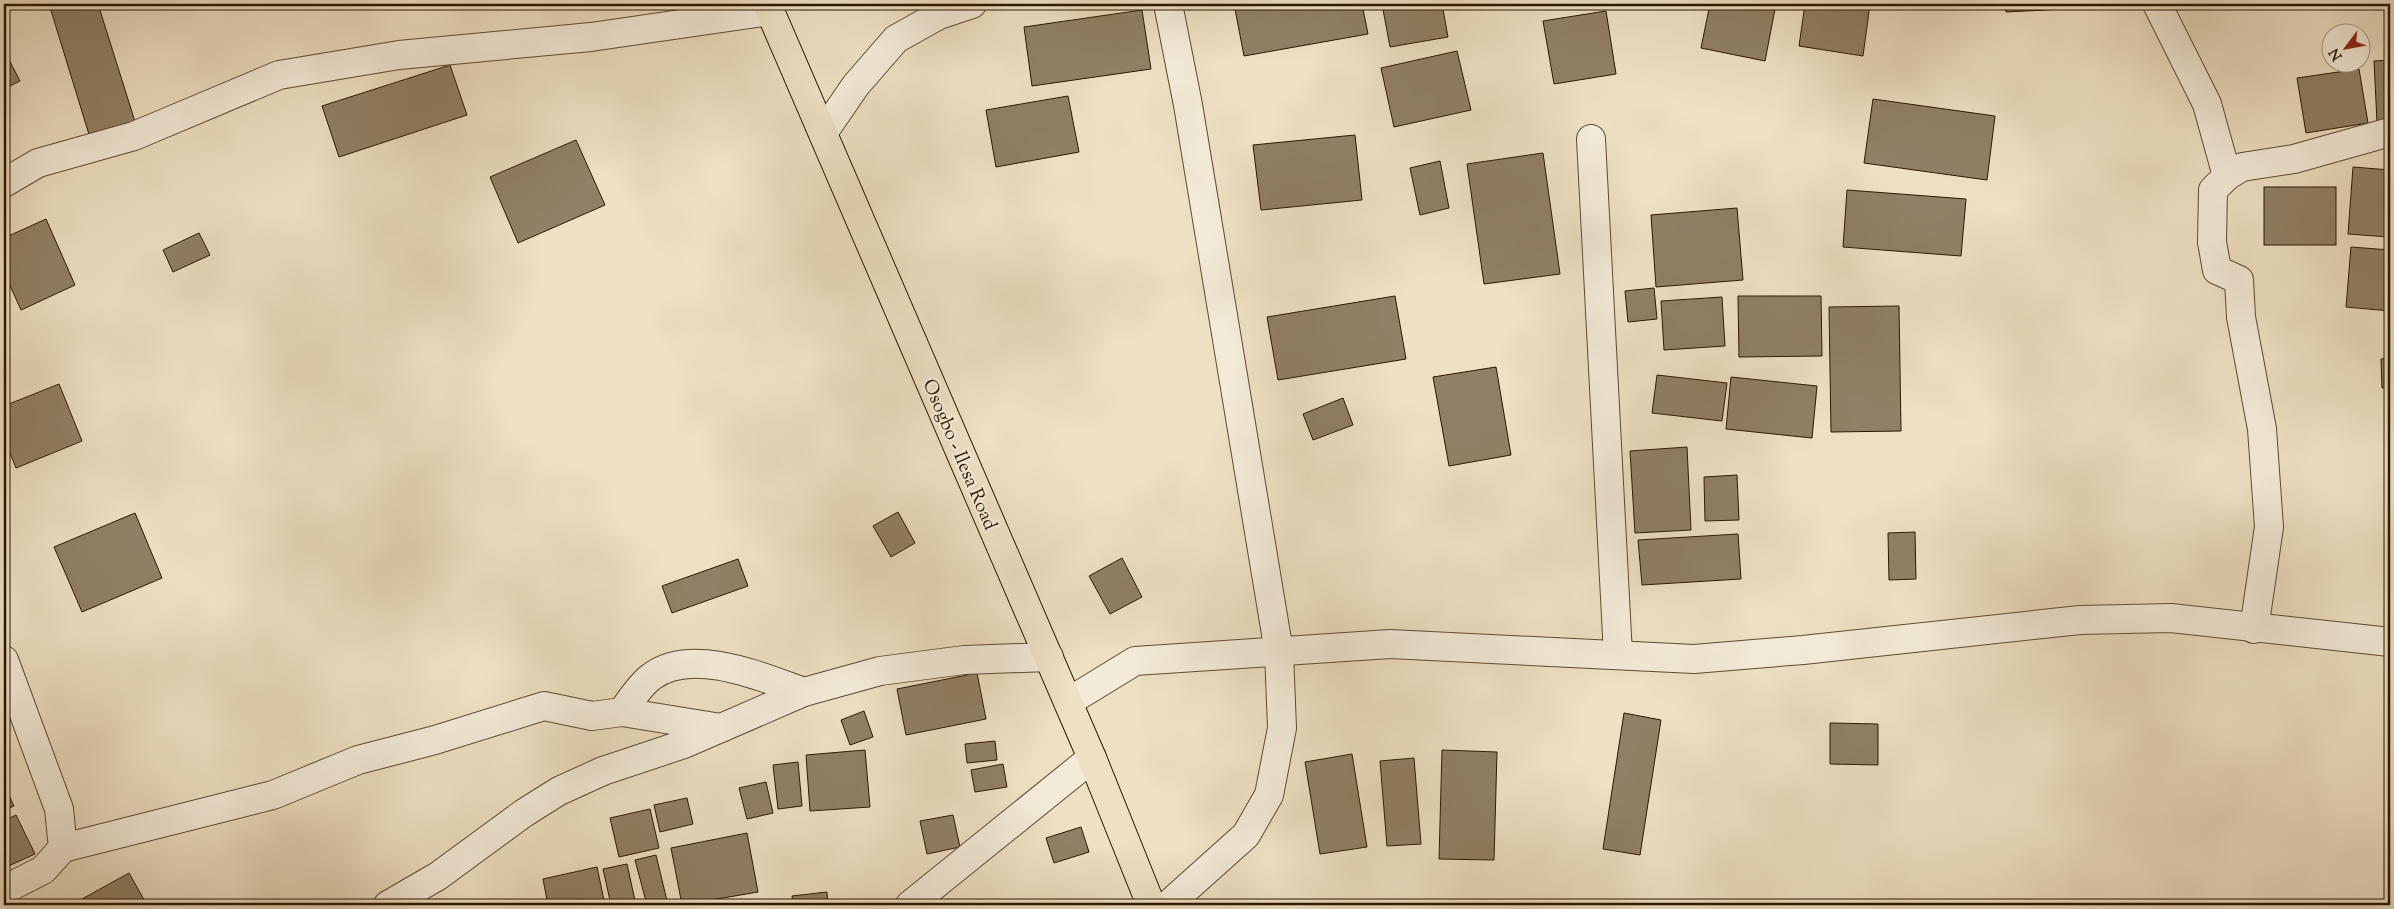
<svg xmlns="http://www.w3.org/2000/svg" width="2394" height="909" viewBox="0 0 2394 909" font-family="'Sorts Mill Goudy',serif">
<rect width="100%" height="100%" fill="#ede0c3"/>
<filter id="stains"><feTurbulence type="fractalNoise" baseFrequency=".004" numOctaves="4"/><feColorMatrix values="0 0 0 0 .2 0 0 0 0 .09 0 0 0 0 .02 0 0 0 .5 -.17"/></filter>
<radialGradient id="worn" r=".72"><stop offset=".6" stop-color="#630" stop-opacity="0"/><stop offset="1" stop-color="#630" stop-opacity=".3"/></radialGradient>
<g fill="#908065" stroke="#2b1700">
<path d="M49,4H98L137,128L91,141Z"/>
<path d="M1234,4H1362L1368,34L1244,56Z"/>
<path d="M1382,4H1442L1448,37L1390,47Z"/>
<path d="M1710,4H1776L1765,61L1701,48Z"/>
<path d="M1805,4H1870L1863,56L1799,46Z"/>
<path d="M2005,4H2084L2085,8L2006,12Z"/>
<path d="M1142,10L1151,69L1032,86L1024,27Z"/>
<path d="M1606,11L1616,74L1554,84L1543,21Z"/>
<path d="M4,50L20,81L4,89Z"/>
<path d="M1457,51L1471,110L1394,127L1381,68Z"/>
<path d="M2390,60V121L2377,122L2374,61Z"/>
<path d="M450,65L467,115L339,157L322,106Z"/>
<path d="M2359,69L2368,123L2306,133L2297,78Z"/>
<path d="M1068,96L1079,152L996,167L986,110Z"/>
<path d="M1873,99L1995,116L1987,180L1864,163Z"/>
<path d="M1355,135L1362,200L1261,210L1253,145Z"/>
<path d="M576,140L605,205L518,243L490,177Z"/>
<path d="M1543,153L1560,274L1484,284L1467,164Z"/>
<path d="M1440,161L1449,208L1420,215L1410,168Z"/>
<path d="M2353,167L2390,170L2389,237L2348,234Z"/>
<rect x="2264" y="187" width="72" height="58"/>
<path d="M1847,190L1966,199L1961,256L1843,247Z"/>
<path d="M1737,208L1743,280L1656,287L1651,215Z"/>
<path d="M46,219L75,285L21,310L4,272V238Z"/>
<path d="M199,233L210,255L173,272L163,250Z"/>
<path d="M2351,247L2390,250V311L2346,307Z"/>
<path d="M1654,288L1657,319L1628,322L1625,291Z"/>
<path d="M1395,296L1406,359L1278,380L1267,317Z"/>
<path d="M1738,296H1821L1822,356L1739,357Z"/>
<path d="M1722,297L1725,346L1664,350L1661,301Z"/>
<path d="M1899,306L1901,431L1831,432L1829,307Z"/>
<path d="M2390,358V387L2382,388L2381,359Z"/>
<path d="M1496,367L1511,455L1449,466L1433,377Z"/>
<path d="M1657,375L1727,383L1722,421L1652,413Z"/>
<path d="M1731,377L1817,386L1812,438L1726,429Z"/>
<path d="M59,384L82,441L16,468L4,438V406Z"/>
<path d="M1343,398L1353,425L1313,440L1303,414Z"/>
<path d="M1687,447L1691,530L1635,533L1630,451Z"/>
<path d="M1737,475L1739,520L1705,521L1704,477Z"/>
<path d="M898,512L915,543L891,557L873,526Z"/>
<path d="M135,513L162,578L82,612L54,547Z"/>
<path d="M1915,532L1916,579L1889,580L1888,533Z"/>
<path d="M1738,534L1741,579L1642,585L1638,540Z"/>
<path d="M1122,558L1142,597L1110,614L1089,576Z"/>
<path d="M738,559L748,586L672,613L662,586Z"/>
<path d="M977,673L986,719L906,735L897,689Z"/>
<path d="M864,711L873,737L850,745L841,720Z"/>
<path d="M1624,713L1661,720L1640,855L1603,849Z"/>
<path d="M1830,723L1878,724V765L1830,764Z"/>
<path d="M995,741L997,760L967,763L965,744Z"/>
<path d="M865,750L870,807L810,811L806,755Z"/>
<path d="M1442,750L1497,752L1494,860L1439,859Z"/>
<path d="M1352,754L1367,847L1320,854L1305,762Z"/>
<path d="M1414,758L1421,844L1387,846L1380,761Z"/>
<path d="M798,762L802,806L778,809L773,765Z"/>
<path d="M1003,764L1007,787L975,792L971,770Z"/>
<path d="M766,782L773,813L747,819L739,788Z"/>
<path d="M4,785L14,806L4,810Z"/>
<path d="M687,798L693,824L660,832L654,805Z"/>
<path d="M650,809L659,848L619,857L610,818Z"/>
<path d="M16,815L35,854L4,868V821Z"/>
<path d="M953,815L960,847L927,854L920,821Z"/>
<path d="M1081,827L1089,852L1054,863L1046,838Z"/>
<path d="M747,833L758,892L682,905L671,848Z"/>
<path d="M656,855L668,905H647L635,860Z"/>
<path d="M627,864L636,905H611L603,869Z"/>
<path d="M597,867L605,905H548L543,879Z"/>
<path d="M129,873L147,905H71Z"/>
<path d="M827,892L828,905H793L792,896Z"/>
<path d="M785,902V905H737Z"/>
</g>
<g fill="none" stroke-linecap="round" stroke-linejoin="round">
<defs>
<g id="street">
<path d="M2157,4L2207,104L2227,176"/>
<path d="M823,133L856,85L896,39L939,15L972,4"/>
<path d="M1591,139L1618,655"/>
<path d="M4,183L38,163L134,136L279,75L399,55L591,37L770,11"/>
<path d="M2254,629L2269,527L2262,429L2241,317L2239,280L2217,270L2212,242L2213,190L2227,176L2242,167L2294,159L2390,132"/>
<path d="M4,660L59,809L63,848"/>
<path d="M1068,702L1135,661L1390,644L1694,659L1803,650L2080,620L2171,618L2390,642"/>
<path d="M622,712C630,701 640,685 651,677C691,646 762,677 804,692"/>
<path d="M4,890L43,870L63,848L273,795L358,760L435,740L544,706L592,716L622,712L721,728"/>
<path d="M388,905L438,876L524,813L559,791L603,771L684,744L804,692L880,671L964,660L1049,657"/>
<path d="M910,905L1092,758"/>
<path d="M1168,905L1246,835L1269,795L1282,728L1279,652L1188,105L1168,4"/>
</g>
<path id="primary" d="M767,4L1092,758L1151,905"/>
</defs>
<use href="#street" stroke="#5c4931" stroke-width="30"/>
<use href="#primary" stroke="#2b1700" stroke-width="30"/>
<use href="#street" stroke="#f3ebd8" stroke-width="28"/>
<use href="#primary" stroke="#ede0c3" stroke-width="28"/>
</g>
<g text-anchor="middle" stroke-width="5" stroke-linejoin="round" paint-order="stroke">
<g font-size="19" fill="#2b1700" stroke="#f3ebd8">
<text transform="translate(961 454) rotate(67)" y="7">Osogbo - Ilesa Road</text>
</g>
</g>
<rect width="2394" height="909" fill="none" stroke="#ede0c3" stroke-width="20"/>
<rect x="5" y="5" width="2384" height="899" fill="none" stroke="#2b1700" stroke-width="2.5"/>
<rect x="10" y="10" width="2374" height="889" fill="none" stroke="#2b1700"/>
<g transform="translate(2346 48) rotate(238)"><circle r="24" fill="#f3ebd8" stroke="#a39682"/>
<path d="M0-4L9 19L0 12L-9 19Z" fill="#8f2418"/>
<text y="-8" font-size="14" font-weight="bold" text-anchor="middle" fill="#2b1700">N</text>
</g>
<rect width="100%" height="100%" filter="url(#stains)"/>
<rect width="100%" height="100%" fill="url(#worn)"/>
</svg>
